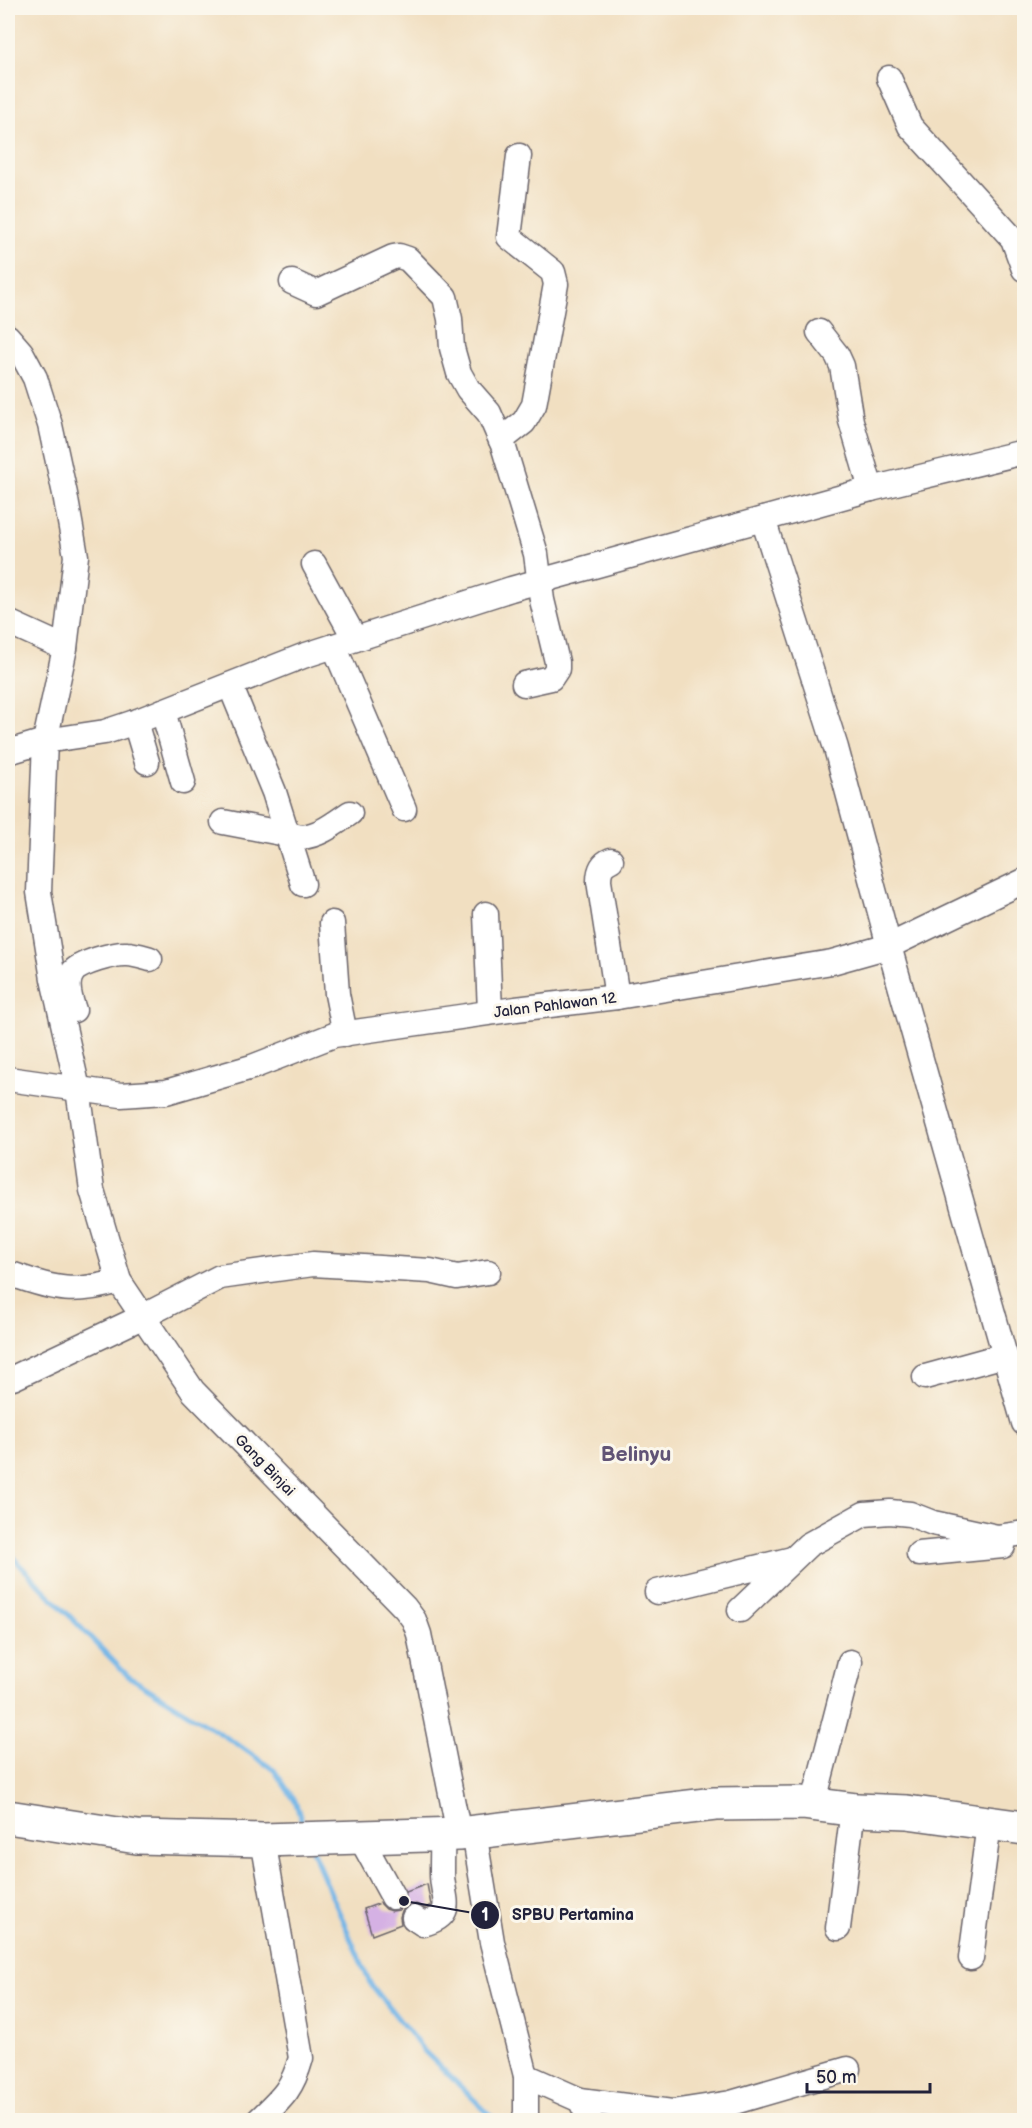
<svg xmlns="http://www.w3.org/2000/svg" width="1032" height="2128" viewBox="0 0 1032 2128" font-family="'Balsamiq Sans',sans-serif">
<rect width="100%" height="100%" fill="#fbf7ec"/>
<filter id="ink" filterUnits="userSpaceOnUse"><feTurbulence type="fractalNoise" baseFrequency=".0167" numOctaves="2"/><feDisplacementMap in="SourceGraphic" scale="12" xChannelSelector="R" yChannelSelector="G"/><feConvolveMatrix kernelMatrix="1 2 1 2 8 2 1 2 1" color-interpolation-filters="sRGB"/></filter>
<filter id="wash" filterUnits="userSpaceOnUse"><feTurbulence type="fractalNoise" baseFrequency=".008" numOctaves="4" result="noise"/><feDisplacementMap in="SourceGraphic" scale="24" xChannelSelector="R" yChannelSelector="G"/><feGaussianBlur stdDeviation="1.35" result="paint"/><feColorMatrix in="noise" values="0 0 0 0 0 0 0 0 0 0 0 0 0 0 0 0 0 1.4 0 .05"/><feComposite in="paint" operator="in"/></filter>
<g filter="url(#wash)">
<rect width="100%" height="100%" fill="#f1dfc1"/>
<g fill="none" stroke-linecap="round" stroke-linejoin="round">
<g stroke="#72b5e7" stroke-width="5">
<path d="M8,1548L18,1563L128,1676L237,1744L274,1770L295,1801L304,1827"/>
<path d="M312,1850L370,1983L423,2050L495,2120"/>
</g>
</g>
<g id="blocks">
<path fill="#d5b1e4" d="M427,1884L431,1905L425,1908L416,1904L407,1906L402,1911L400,1917L401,1924L372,1935L364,1909L380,1903L386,1909L392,1911L399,1910L405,1904L406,1892Z"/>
</g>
</g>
<g filter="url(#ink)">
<use href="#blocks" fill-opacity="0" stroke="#6a646a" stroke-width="1.5"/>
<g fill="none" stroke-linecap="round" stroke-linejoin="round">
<defs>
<g id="minor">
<path d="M889,78L910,126L1013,239L1024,269"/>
<path d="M292,282L316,293L393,257L399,256L408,259L445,297L450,319L452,348L459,373L468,389L489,413L503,445L536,554L542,600L557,662V669L551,678L524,684"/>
<path d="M819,332L837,355L842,366L851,421L871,489"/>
<path d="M8,337L21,352L35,378L50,425L65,494L76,556L65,648L45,741L39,892L53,979L78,1089L92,1190L119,1281L193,1391L405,1608L414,1620L419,1634L459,1834"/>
<path d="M501,440L524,422L534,405L556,284L553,272L509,237L519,156"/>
<path d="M763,519L836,748L889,946L1024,1423"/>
<path d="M314,564L355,639"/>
<path d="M8,622L65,648"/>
<path d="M334,646L404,809"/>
<path d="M230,685L274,792L303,884"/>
<path d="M163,711L183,782"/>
<path d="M135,722L147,762"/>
<path d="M8,752L45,741L105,732L135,722L303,656L511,589L871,489L1024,452"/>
<path d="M223,822L302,837C321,835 335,823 350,813"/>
<path d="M611,860C601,864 599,871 599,881L617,997"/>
<path d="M486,914L490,1012"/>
<path d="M332,923L337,994L345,1034"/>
<path d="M74,1010C70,999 65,982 73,972C79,963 115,953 127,954C134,954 143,957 150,959"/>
<path d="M8,1079L121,1095L166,1092L252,1067L334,1035L516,1009L617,997L832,962L889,946L1024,881"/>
<path d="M14,1275C56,1290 75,1294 119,1281"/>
<path d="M925,1377L1005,1355"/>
<path d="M8,1378H13L144,1316L220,1277L313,1264L430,1271L457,1277L488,1272"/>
<path d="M919,1554L1003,1546"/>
<path d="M657,1592L792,1559"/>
<path d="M740,1610L808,1545L864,1514L890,1512L910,1514L933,1523L997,1537L1024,1533"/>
<path d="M813,1805L850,1662"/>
<path d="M474,1832L492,1942L526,2076V2113L524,2120"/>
<path d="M360,1837L393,1897"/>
<path d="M414,1918L423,1924C458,1915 442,1898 442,1874C442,1861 442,1848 443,1834"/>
<path d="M838,1928L853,1809"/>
<path d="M971,1958L989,1824"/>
<path d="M526,2076L580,2100L590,2120"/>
<path d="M580,2100L672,2112L731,2103L848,2069"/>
<path d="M259,2120C282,2098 292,2090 301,2058L263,1840"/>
</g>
<path id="highway" d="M8,1817L137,1837L263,1840L459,1834L715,1804L802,1803L857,1810L907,1812L1024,1828"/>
</defs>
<use href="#minor" stroke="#6a646a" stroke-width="27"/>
<use href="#highway" stroke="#6a646a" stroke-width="36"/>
<use href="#minor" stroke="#fff" stroke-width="24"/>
<use href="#highway" stroke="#fff" stroke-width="33"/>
</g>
</g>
<g text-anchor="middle" stroke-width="6" stroke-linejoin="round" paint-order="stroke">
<g font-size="15" fill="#22223b" stroke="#fbf7ec">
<text transform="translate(555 1005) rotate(-7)" y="5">Jalan Pahlawan 12</text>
<text transform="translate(265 1465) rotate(46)" y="5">Gang Binjai</text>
</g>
<g font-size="21" font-weight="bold" fill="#615476" stroke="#fbf7ec">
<text x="636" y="1461">Belinyu</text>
</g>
</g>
<path fill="none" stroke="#22223b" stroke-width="2" d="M404 1901L485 1915"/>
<g fill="#22223b" stroke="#fbf7ec" stroke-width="2">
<circle cx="404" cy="1901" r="6"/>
<circle cx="485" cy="1915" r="15"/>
</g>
<g font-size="18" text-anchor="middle" font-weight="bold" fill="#fff">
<text x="485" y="1921">1</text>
</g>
<g font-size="16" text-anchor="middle" font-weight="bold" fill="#22223b" stroke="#fbf7ec" stroke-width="6" stroke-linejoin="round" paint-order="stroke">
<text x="573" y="1920">SPBU Pertamina</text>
</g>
<rect width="1032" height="2128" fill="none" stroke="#fbf7ec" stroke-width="30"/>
<path d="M807 2083v9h123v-9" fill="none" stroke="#22223b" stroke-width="3"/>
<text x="816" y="2083" font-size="18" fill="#22223b" stroke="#fbf7ec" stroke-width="4.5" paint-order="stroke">50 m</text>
</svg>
